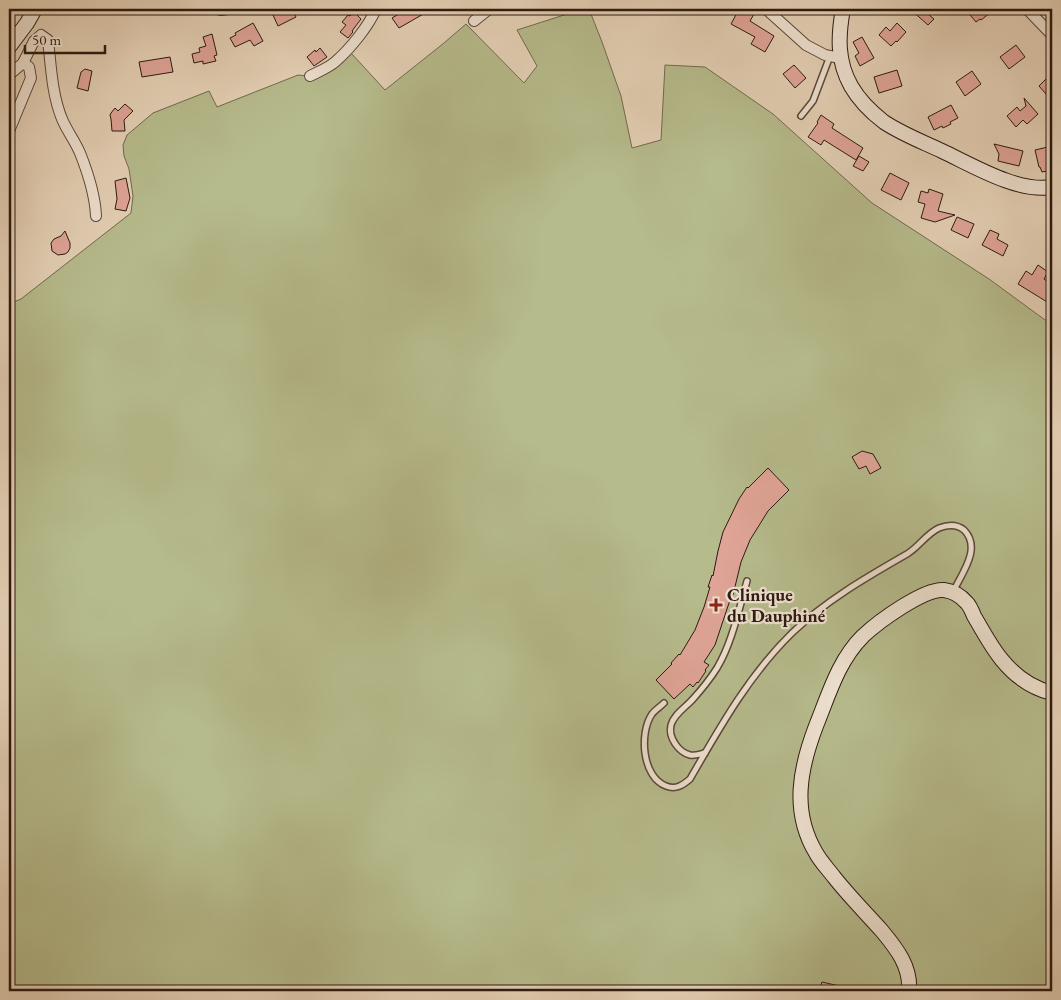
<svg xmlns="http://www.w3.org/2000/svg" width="1061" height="1000" viewBox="0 0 1061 1000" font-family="'EB Garamond',serif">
<rect width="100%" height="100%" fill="#e5d1b6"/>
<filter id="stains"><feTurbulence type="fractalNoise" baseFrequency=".004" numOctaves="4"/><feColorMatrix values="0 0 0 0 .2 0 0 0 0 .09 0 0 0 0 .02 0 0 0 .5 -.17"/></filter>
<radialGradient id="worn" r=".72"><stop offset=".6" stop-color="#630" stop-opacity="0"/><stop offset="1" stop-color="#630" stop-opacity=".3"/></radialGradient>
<path fill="#b6bb8c" stroke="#716a4e" d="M583,9H589L602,42L621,96L632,148L661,140L665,65L705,67L773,114L872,203L989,279L1052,325V991H9V304L21,299L131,213L133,196L129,169L124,156L123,145L127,135L153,113L209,91L217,107L298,75L317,77L351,53L385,90L444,43L466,24L524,83L537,66L517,30Z"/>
<g fill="#e0a598" stroke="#2c1a11">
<path d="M285,9H292L296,17L278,26L273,15Z"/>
<path d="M407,9H432L399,28L392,18Z"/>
<path d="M739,9H743L754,14L750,21L774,36L765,52L751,44L755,37L731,24Z"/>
<path d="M910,9H922L934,19L928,25Z"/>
<path d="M965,9H995L981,20L980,19L976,22Z"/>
<path d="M354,12L361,19L352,31L353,32L348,38L340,32L346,25L342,22L348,15L350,16Z"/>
<path d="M253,23L263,41L254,46L250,40L235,47L230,38L236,35L235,33Z"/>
<path d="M897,23L906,32L897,42L896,41L891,46L879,35L886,27L890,31Z"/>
<path d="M212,34L217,55L214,56L216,61L203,64V61L194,63L192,54L200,52L199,48L206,46L203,37Z"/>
<path d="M862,37L874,58L860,66L855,56L859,53L853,42Z"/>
<path d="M1016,45L1025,57L1009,69L1000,57Z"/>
<path d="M320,48L327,57L314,66L307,57L315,50L316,52Z"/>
<path d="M170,57L173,72L142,77L139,62Z"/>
<path d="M794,65L806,78L795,88L783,74Z"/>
<path d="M85,69L92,71L88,91L77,88L81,72Z"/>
<path d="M897,70L902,86L879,93L874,77Z"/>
<path d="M972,71L981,84L965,96L956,82Z"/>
<path d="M1052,73V101L1039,86Z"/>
<path d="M1024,98L1038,114L1027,124L1023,120L1016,127L1007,116L1017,107L1020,111L1026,106Z"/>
<path d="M125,104L133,111L124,120L125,131H112L111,119L110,115L111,113L115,108L118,111Z"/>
<path d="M951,105L958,118L950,122L951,124L943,128L942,126L934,130L928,117Z"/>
<path d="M821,115L834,124L832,128L863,148L856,160L824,140L821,145L808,137L818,123L817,122Z"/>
<path d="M994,144L1023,151L1019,166L998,161L999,154Z"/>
<path d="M1052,146V170L1042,172L1040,167H1039L1035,150Z"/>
<path d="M859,156L869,162L863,171L853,166Z"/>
<path d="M890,173L909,183L901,200L881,190Z"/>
<path d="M126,178L130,198L126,211L115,209L117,199L115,181Z"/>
<path d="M929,189L943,194L938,211L955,215L935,222L921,218L925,204L918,202L921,191L928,193Z"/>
<path d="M957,217L974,224L968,238L951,230Z"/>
<path d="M990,230L999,234L997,239L1008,245L1003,256L982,245Z"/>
<path d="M65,231L70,243V248L68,252L65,254L58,255L52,251L51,243L54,239L61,236Z"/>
<path d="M1038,265L1048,272L1044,279L1052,285V305L1018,284L1026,271L1032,275Z"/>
<path d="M862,451L873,454L881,468L870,474L866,466L859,469L852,457Z"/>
<path d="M768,468L789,490L768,511L750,540L741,562L733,595L732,594L715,645L704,662L709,665L705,670L706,671L698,683L697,682L693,687L690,684L674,699L656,680L672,664L671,663L679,654L680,655L695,630L704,607L710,587H708L712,575L713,576L718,551L723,532L739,499L747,487L748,488Z"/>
<path d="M822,982L848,988V991H819Z"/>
</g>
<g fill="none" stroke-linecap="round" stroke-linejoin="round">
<defs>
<g id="service">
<path d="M801,116L813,101L830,56"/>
<path d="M664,703C660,707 655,710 652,714C639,733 642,777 666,786C676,790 683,785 690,779C720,727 749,675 792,633C825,601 867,577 907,554C919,547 926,534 939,528C947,525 957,524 964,530C982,548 962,573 953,592"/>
<path d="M705,753C700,754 695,756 690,755C678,752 668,737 671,725C674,714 686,707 693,699C702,689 710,679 717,668C732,643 739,609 747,581"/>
</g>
<g id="minor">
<path d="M218,9L221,10L228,9"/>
<path d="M766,9L806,45L825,55L840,58"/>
<path d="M1027,9L1052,35"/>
<path d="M474,21L489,9"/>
<path d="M23,63L34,41L41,35L48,40C51,66 52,95 62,119C67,131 75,141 80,153C88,173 95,195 96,216"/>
<path d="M9,75L23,63L29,67L31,78L9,131"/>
<path d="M310,76C318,72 328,68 335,62C350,49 368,27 376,9"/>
</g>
<g id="secondary">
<path d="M843,9C838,36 837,61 851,86C859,100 871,112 884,122C902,134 923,142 942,151C972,165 1018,193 1052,187"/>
<path d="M9,47L27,23L35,9"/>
<path d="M909,991C911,967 897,949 882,931C866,913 849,896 834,877C828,869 821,862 816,853C791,811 800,768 816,726C829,694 838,661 863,636C878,622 924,588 944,590C952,591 961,596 967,603C970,606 972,611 974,616C983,631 991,647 1002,660C1015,676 1032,688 1052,693"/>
</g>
</defs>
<use href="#service" stroke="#5a483a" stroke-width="8"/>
<use href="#minor" stroke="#5a483a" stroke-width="12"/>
<use href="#secondary" stroke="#2c1a11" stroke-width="16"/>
<use href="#service" stroke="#eee1d0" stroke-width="5"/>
<use href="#minor" stroke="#eee1d0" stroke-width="10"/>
<use href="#secondary" stroke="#eee1d0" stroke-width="14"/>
</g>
<path fill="#8f2418" stroke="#eee1d0" stroke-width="2" d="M713.5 597.5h5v5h5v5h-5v5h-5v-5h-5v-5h5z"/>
<g text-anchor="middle" stroke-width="4.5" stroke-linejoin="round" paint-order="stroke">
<g font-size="18" font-weight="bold" fill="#2c1a11" stroke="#eee1d0" text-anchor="start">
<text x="727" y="601">Clinique<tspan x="727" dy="21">du Dauphiné</tspan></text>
</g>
</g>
<rect width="1061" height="1000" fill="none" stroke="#e5d1b6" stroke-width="30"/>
<rect x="10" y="10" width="1041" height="980" fill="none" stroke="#2c1a11" stroke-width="2.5"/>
<rect x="15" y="15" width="1031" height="970" fill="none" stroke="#2c1a11"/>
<path d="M25 45v8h80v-8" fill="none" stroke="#2c1a11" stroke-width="2.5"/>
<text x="32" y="45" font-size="15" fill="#2c1a11" stroke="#eee1d0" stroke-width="4" paint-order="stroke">50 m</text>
<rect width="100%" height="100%" filter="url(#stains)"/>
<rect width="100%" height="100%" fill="url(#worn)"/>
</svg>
